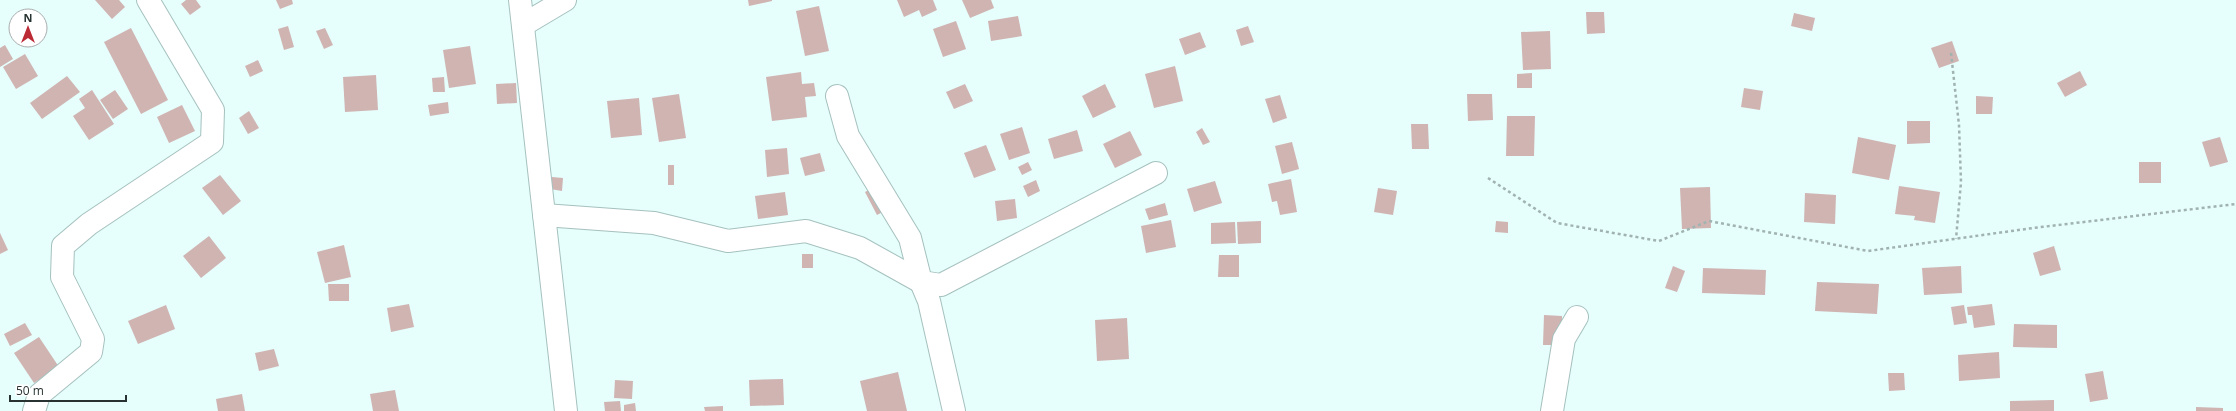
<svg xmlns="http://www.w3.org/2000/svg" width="2236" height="411" viewBox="0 0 2236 411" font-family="'Open Sans',sans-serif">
<rect width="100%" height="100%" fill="#e6fefc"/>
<g fill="#cfb4b2">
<path d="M95,0H119L125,7L112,19Z"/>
<path d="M186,0H196L201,7L190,15L181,4Z"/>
<path d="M276,0H292L293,4L280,9Z"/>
<path d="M748,0H772V1L749,6Z"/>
<path d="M897,0H933L937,10L922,17L919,10L904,17Z"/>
<path d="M962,0H991L994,8L970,18Z"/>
<path d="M819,6L829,51L805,56L796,11Z"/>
<path d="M1586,12H1604L1605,33L1587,34Z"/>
<path d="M1794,13L1815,18L1812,31L1791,26Z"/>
<path d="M1018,16L1022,36L991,41L988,21Z"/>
<path d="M956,21L966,49L943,57L933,29Z"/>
<path d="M288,26L294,47L284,50L278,29Z"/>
<path d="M1248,26L1254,42L1241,46L1236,30Z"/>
<path d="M131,28L168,100L141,114L104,42Z"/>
<path d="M325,28L333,45L324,49L316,31Z"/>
<path d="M1550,31L1551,69L1523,70L1521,32Z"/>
<path d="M1200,32L1206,47L1185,55L1179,39Z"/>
<path d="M1952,41L1959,61L1939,68L1931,48Z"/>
<path d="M5,45L13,59L0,67V48Z"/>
<path d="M470,46L476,84L449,88L443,50Z"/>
<path d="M25,54L38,76L16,89L3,67Z"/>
<path d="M258,60L263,71L250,77L245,66Z"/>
<path d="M1175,66L1183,101L1154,108L1145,74Z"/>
<path d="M2080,71L2087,85L2065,97L2057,83Z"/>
<path d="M801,72L802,84L814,83L816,96L805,97L807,117L772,121L766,77Z"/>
<path d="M1532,73V88H1517V74Z"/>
<path d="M376,75L378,110L345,112L343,77Z"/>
<path d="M67,76L80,92L42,119L30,103Z"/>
<path d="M444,77L445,92H433L432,78Z"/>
<path d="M516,83L517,103L497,104L496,84Z"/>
<path d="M965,84L973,101L954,109L946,92Z"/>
<path d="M1105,84L1116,107L1093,118L1082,96Z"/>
<path d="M1744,88L1763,91L1760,110L1741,107Z"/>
<path d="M92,90L114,124L89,140L73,116L85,108L79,99Z"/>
<path d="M115,90L128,109L113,119L100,100Z"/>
<path d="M679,94L686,138L659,142L652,98Z"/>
<path d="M1467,94H1492L1493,120L1468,121Z"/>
<path d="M1280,95L1287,118L1273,123L1265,99Z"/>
<path d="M1976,96L1993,97L1992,114H1976Z"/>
<path d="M639,98L642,135L611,138L607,101Z"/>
<path d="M448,102L449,113L430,116L428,105Z"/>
<path d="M182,105L195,131L169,143L157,117Z"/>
<path d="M249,111L259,128L248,134L239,118Z"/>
<path d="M1507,116H1535L1534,156H1506Z"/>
<path d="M1907,121H1930V143L1907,144Z"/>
<path d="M1411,124H1428L1429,149H1412Z"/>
<path d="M1022,127L1030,153L1009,160L1000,134Z"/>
<path d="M1202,128L1210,142L1203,145L1196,132Z"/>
<path d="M1077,130L1083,151L1054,159L1048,139Z"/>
<path d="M1130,131L1142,155L1115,168L1103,144Z"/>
<path d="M1858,137L1896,145L1889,180L1852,173Z"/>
<path d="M2220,137L2228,162L2210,167L2202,142Z"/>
<path d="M1292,142L1299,169L1282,174L1275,146Z"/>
<path d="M986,145L996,170L974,178L964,153Z"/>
<path d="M787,148L789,174L767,177L765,150Z"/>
<path d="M820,153L825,171L805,176L800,158Z"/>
<path d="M1028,162L1032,170L1022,175L1018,167Z"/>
<rect x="2139" y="162" width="22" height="21"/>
<rect x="668" y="165" width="6" height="20"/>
<path d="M220,175L241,201L223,215L202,188Z"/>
<path d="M552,177L563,178L562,191L550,189Z"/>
<path d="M1291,179L1297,212L1280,215L1277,201L1272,202L1268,184Z"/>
<path d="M1036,180L1040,191L1028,197L1023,186Z"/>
<path d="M1215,181L1222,203L1194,212L1187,189Z"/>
<path d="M882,183L894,206L877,215L865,192Z"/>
<path d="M1899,186L1940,192L1935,223L1914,220L1915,216L1895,214Z"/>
<path d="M1710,187L1711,228L1682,229L1680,188Z"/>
<path d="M1378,188L1397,191L1393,215L1374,212Z"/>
<path d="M785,192L788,215L758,219L755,196Z"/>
<path d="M1805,193L1836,195L1835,224L1804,222Z"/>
<path d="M1015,199L1017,218L997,221L995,201Z"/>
<path d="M1165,203L1168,215L1149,220L1145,209Z"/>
<path d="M1171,220L1176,247L1146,253L1141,226Z"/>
<path d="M1261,221V243L1238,244L1237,222Z"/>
<path d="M1496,221L1508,222V233L1495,232Z"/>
<path d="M1235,222L1236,243L1211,244V223Z"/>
<path d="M0,233L8,250L0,254Z"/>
<path d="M209,236L226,258L201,278L183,256Z"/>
<path d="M344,245L351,277L325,283L317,252Z"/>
<path d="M2054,246L2061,270L2040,276L2033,253Z"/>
<rect x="802" y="254" width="11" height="14"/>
<path d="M1219,255H1239V277H1218Z"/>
<path d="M1673,266L1685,271L1677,292L1665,288Z"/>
<path d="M1961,266L1962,293L1924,295L1922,268Z"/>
<path d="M1703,268L1766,270L1765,295L1702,293Z"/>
<path d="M1817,282L1879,284L1877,314L1815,311Z"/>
<path d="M328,284H349V301H329Z"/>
<path d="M409,304L414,327L391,332L387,308Z"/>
<path d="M1992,304L1995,325L1974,328L1972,315H1968L1967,307Z"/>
<path d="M166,305L175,329L138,344L128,321Z"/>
<path d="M1964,305L1967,323L1954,325L1951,307Z"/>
<path d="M1544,315L1562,316V345H1543Z"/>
<path d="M1127,318L1129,359L1097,361L1095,320Z"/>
<path d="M25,323L32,335L10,346L4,334Z"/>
<path d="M2014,324L2057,325V348L2013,347Z"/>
<path d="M39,337L59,367L34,383L14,353Z"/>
<path d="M274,349L279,366L259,371L255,353Z"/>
<path d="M1999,352L2000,378L1959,381L1958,355Z"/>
<path d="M2103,371L2108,399L2090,402L2085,374Z"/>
<path d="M898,372L907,411H867L860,381Z"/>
<path d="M1888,373H1904L1905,390L1889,391Z"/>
<path d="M783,379L784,405L750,406L749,380Z"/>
<path d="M615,380L633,381L632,399L614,398Z"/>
<path d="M395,390L399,411H373L370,394Z"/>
<path d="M242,394L245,411H218L216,399Z"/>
<path d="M2054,400V411H2010V401Z"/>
<path d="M620,401L621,411H605L604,402Z"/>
<path d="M635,403L636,411H624V405Z"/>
<path d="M723,406V411H705L704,407Z"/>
<path d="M2196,407L2223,408V411H2196Z"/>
</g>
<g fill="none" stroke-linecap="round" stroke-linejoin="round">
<defs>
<g id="minor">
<path d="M520,0L566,411"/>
<path d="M523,25L565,0"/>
<path d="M837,96L848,136L910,238L921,282L929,301L954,411"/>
<path d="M544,215L654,223L728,241L806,231L860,248L921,282L941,285L1156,173"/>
<path d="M34,411L39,395L91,352L93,339L62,277L63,246L89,224L212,142L213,110L148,0"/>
<path d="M1552,411L1564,339L1577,317"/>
</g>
</defs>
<use href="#minor" stroke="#a5c1be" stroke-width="24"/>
<g stroke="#a0b3b1" stroke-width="2.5" stroke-dasharray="3 3" stroke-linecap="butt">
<path d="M1951,53L1959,125L1961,182L1956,239"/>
<path d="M1488,178L1557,223L1659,241L1709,221L1868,251L2033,228L2236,204"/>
</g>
<use href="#minor" stroke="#fff" stroke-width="22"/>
</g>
<g transform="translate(28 28)"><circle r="19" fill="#ffffff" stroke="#a9adad"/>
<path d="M0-3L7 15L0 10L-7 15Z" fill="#bc2b35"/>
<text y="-6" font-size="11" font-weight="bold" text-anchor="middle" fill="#273231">N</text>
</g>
<path d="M10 395v6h116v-6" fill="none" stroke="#273231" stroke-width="2"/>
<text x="16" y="395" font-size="12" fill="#273231" stroke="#ffffff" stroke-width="3" paint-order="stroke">50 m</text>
</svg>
